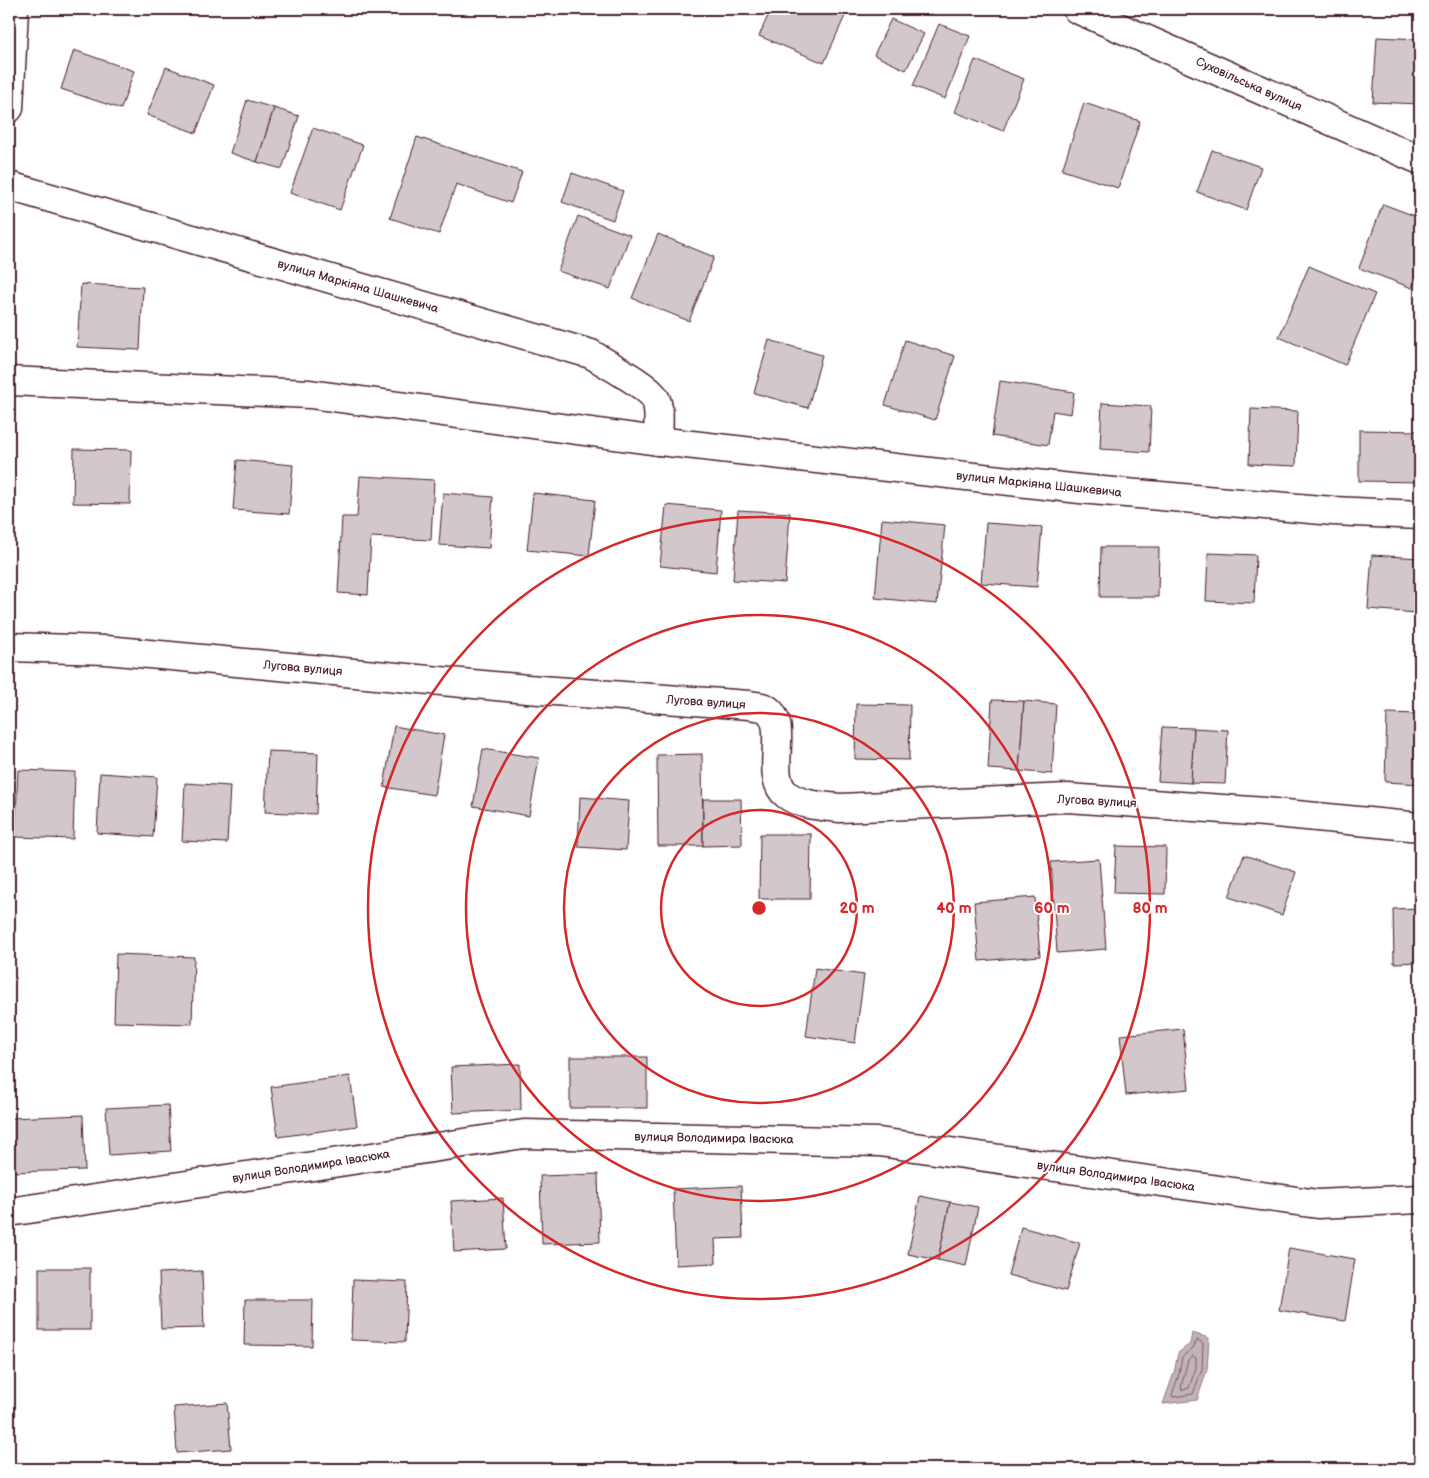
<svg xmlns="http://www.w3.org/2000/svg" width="1429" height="1478" viewBox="0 0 1429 1478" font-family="'Balsamiq Sans',sans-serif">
<rect width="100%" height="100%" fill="#fff"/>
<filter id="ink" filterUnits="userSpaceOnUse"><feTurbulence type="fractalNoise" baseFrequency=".02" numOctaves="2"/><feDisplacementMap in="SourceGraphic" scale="10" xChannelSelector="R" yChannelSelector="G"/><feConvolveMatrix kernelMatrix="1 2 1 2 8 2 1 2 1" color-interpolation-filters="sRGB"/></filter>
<g filter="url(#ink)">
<path fill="#c1b3b6" stroke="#91787e" d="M1192,1333L1209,1338L1207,1370L1197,1400L1163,1404L1174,1373L1178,1353L1190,1344Z"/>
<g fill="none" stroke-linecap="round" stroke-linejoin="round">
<g stroke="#7a5a63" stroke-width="1">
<path d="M1198,1340L1203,1343L1202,1369L1193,1394L1173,1397L1172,1395L1179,1374L1182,1357L1193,1348L1196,1342Z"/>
<path d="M1193,1356L1196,1358V1368L1189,1388L1182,1390L1181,1387L1188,1360Z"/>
</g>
</g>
<g fill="#d2c7cb" stroke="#4a1f2b">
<path d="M771,9H848L824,63L759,36Z"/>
<path d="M891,19L924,34L906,70L874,55Z"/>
<path d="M939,24L970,36L945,99L913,86Z"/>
<path d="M1377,37L1420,39V104L1373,102Z"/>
<path d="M74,50L134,71L121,109L61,89Z"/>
<path d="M975,60L1024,79L1003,131L955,112Z"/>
<path d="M166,67L214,85L196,133L147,115Z"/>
<path d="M247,100L274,108L257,162L230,153Z"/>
<path d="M1084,103L1140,121L1118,188L1062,170Z"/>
<path d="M274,108L299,116L282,169L257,162Z"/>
<path d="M313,128L363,145L340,210L290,193Z"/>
<path d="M417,137L522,172L511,203L456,184L439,234L390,218Z"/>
<path d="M1212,150L1261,167L1246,210L1197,192Z"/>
<path d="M572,173L623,191L613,220L562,202Z"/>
<path d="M1383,204L1420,218V267L1412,288L1359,268Z"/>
<path d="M578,216L630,235L610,289L558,271Z"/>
<path d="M658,234L714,257L689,321L632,298Z"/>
<path d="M1309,266L1375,294L1345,365L1279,337Z"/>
<path d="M81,284L143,287L140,350L77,347Z"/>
<path d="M769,340L822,355L808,408L754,393Z"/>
<path d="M905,340L955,356L935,420L885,405Z"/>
<path d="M1000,381L1074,392L1071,414L1053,411L1048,445L992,436Z"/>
<path d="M1102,403L1151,406L1149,452L1100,449Z"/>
<path d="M1251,409L1298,411L1296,466L1249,464Z"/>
<path d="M1359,430L1420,431V482L1359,481Z"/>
<path d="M74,449L131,450L130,504L73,503Z"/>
<path d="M237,460L293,465L289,514L233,510Z"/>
<path d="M360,476L434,480L431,540L371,537L368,595L338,593L342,517H357Z"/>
<path d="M443,493L493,497L489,548L439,545Z"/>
<path d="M533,493L595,500L589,556L527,550Z"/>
<path d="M666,505L721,510L716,572L660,566Z"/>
<path d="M738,510L790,513L785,583L733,580Z"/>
<path d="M882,519L945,525L937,604L875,598Z"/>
<path d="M986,523L1042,527L1037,587L981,583Z"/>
<path d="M1101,547H1159L1158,597H1100Z"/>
<path d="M1208,553L1256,555L1254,603L1206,601Z"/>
<path d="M1372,555L1420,558L1416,613L1368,609Z"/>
<path d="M992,700L1024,701L1019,771L988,769Z"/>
<path d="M1024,701L1056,704L1052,774L1019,771Z"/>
<path d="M856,704L910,705L909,760L855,759Z"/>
<path d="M1387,713L1420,714V784L1385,782Z"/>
<path d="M394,726L444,735L434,795L384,787Z"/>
<path d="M1162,727L1194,728L1191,783L1158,781Z"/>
<path d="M1194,728L1228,730L1225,784L1191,783Z"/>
<path d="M483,749L539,758L529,816L473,806Z"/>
<path d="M268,751L318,753L316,814L265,812Z"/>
<path d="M702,754L703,846H658L657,755Z"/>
<path d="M18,770L75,772L73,839L15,837Z"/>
<path d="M100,773L157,777L153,837L97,833Z"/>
<path d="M185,783L230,786L227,843L182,841Z"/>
<path d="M580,797L629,801L626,850L578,847Z"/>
<path d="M703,799H741L742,845L703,846Z"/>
<path d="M760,834H811L810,899H759Z"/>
<path d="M1116,846L1166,847L1165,894L1114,893Z"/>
<path d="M1244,855L1296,872L1282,915L1229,897Z"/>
<path d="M1099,859L1106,949L1057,953L1051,862Z"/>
<path d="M1035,897L1040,956L979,961L974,902Z"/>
<path d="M1420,908V962L1394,963L1393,909Z"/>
<path d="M116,954L194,957L192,1024L114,1022Z"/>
<path d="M815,968L864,975L855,1043L806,1036Z"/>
<path d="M1183,1029L1189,1089L1126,1095L1120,1035Z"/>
<rect x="570" y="1057" width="77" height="51"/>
<path d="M520,1064L521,1110L453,1113L451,1067Z"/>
<path d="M350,1076L357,1126L278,1137L271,1087Z"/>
<path d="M168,1105L171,1151L109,1155L106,1108Z"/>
<path d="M83,1115L85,1170L10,1172L9,1118Z"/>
<path d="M598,1174L600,1242L542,1244L540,1176Z"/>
<path d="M741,1186L743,1238L715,1239L716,1263L676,1265L673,1189Z"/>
<path d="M920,1196L950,1202L938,1260L908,1254Z"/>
<path d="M503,1198L506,1249L454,1252L451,1201Z"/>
<path d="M950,1202L978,1207L966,1266L938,1260Z"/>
<path d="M1021,1227L1080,1243L1066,1291L1008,1275Z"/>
<path d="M1289,1248L1355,1259L1345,1321L1279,1310Z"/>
<rect x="39" y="1268" width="51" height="62"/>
<path d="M202,1271L204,1328L161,1329L159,1273Z"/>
<path d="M353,1280L407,1282L405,1342L351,1340Z"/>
<path d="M245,1300H313L312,1346L244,1345Z"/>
<path d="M227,1403L231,1449L177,1453L174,1407Z"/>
</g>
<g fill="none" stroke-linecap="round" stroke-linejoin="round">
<defs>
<g id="minor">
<path d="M1077,9L1420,160"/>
<path d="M9,108L14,9"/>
<path d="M9,186L591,354C605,363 647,385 655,398C661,410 658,428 658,441"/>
<path d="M9,381L310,394L658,441L1080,489L1333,511L1420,515"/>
<path d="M9,647L106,650L527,689L749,705C754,706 760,706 765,708C792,723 762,776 787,795C802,806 823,806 840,808L1068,798L1265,812L1420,827"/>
<path d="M9,1212L524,1134L879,1142L1318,1204L1420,1199"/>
</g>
</defs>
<use href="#minor" stroke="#4a1f2b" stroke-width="31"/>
<use href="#minor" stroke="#fff" stroke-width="28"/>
</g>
</g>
<g fill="none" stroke="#d62828" stroke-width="2.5">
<circle cx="759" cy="908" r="98"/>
<circle cx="759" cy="908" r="195"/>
<circle cx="759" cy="908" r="293"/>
<circle cx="759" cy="908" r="391"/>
</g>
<g text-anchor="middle" stroke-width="4" stroke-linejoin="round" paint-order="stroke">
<g font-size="12" fill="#4a1f2b" stroke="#fff">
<text transform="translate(1249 84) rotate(24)" y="4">Суховільська вулиця</text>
<text transform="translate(358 286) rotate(16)" y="4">вулиця Маркіяна Шашкевича</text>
<text transform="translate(1039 484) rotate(6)" y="4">вулиця Маркіяна Шашкевича</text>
<text transform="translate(303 668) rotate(5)" y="4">Лугова вулиця</text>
<text transform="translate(706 702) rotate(4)" y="4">Лугова вулиця</text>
<text transform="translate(1097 801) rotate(3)" y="4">Лугова вулиця</text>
<text transform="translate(714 1138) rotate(1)" y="4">вулиця Володимира Івасюка</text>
<text transform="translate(311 1166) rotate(-9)" y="4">вулиця Володимира Івасюка</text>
<text transform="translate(1116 1176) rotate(8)" y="4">вулиця Володимира Івасюка</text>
</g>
</g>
<circle cx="759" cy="908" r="8" fill="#d62828" stroke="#fff" stroke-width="2.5"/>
<g font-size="15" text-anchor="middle" font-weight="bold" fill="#d62828" stroke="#fff" stroke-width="4" stroke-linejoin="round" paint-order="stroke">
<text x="857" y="913">20 m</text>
<text x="954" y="913">40 m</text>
<text x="1052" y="913">60 m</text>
<text x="1150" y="913">80 m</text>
</g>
<rect width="1429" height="1478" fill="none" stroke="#fff" stroke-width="30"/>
<rect x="15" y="15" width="1399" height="1448" fill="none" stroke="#4a1f2b" stroke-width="2" filter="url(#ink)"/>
</svg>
